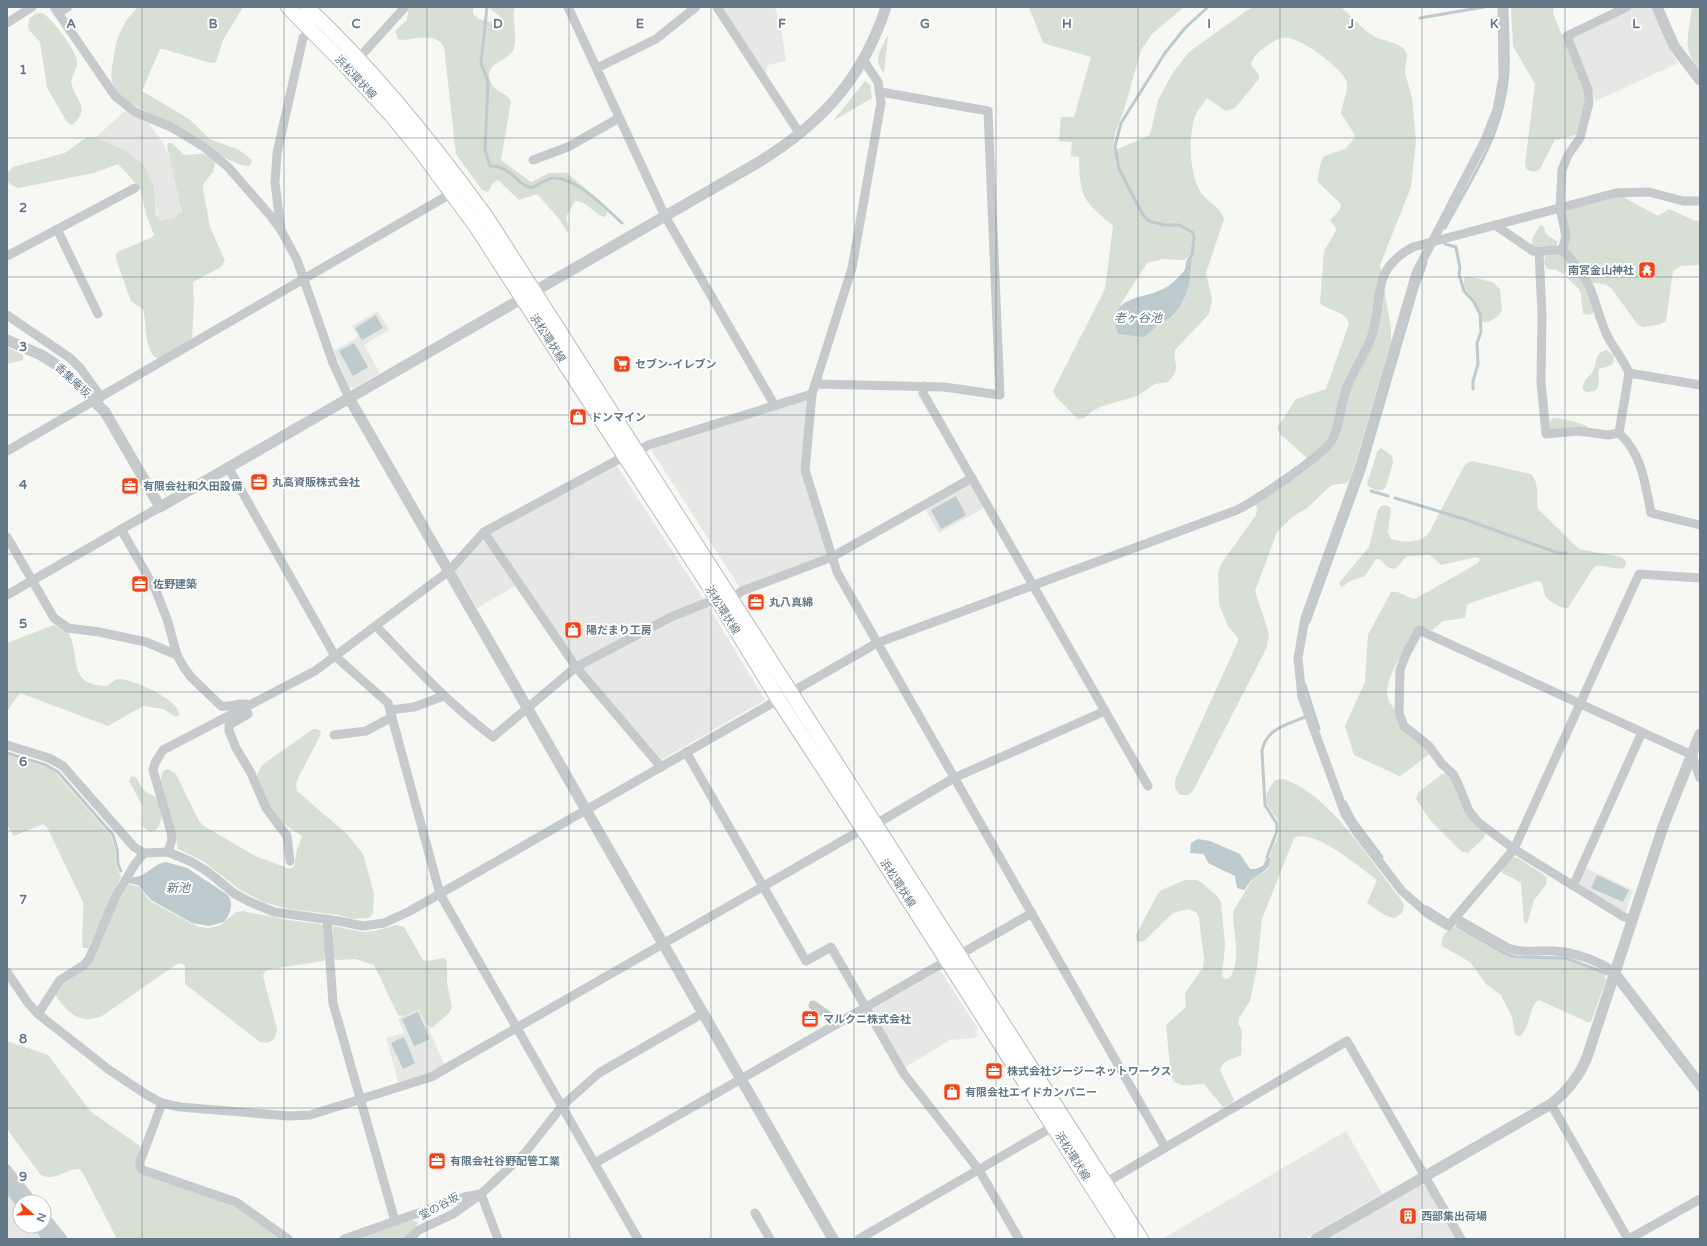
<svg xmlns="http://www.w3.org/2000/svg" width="1707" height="1246" viewBox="0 0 1707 1246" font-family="'Varela Round','Noto Sans JP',sans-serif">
<rect width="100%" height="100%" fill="#f7f7f3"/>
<g fill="#e7e8e6">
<path d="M720,7H775L781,28L786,61L768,65L765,75Z"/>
<path d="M1634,7H1651L1669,49L1678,63L1596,101L1570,37Z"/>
<path d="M125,111L147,121L163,143L171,161L182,206L180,214L176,217L164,221L157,219L154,188L95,138Z"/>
<path d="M378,311L389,330L364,345L380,373L354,388L349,387L334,351L358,337L352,326Z"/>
<path d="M805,400L808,401L801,471L827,552L825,555L740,588L650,448Z"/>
<path d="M617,466L704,600L581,661L573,658L491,537V532Z"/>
<path d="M968,484L972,486L984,508L939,533L925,509Z"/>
<path d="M484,537L517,585L477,608L456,572V568Z"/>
<path d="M708,606L765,700L659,761L583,671L584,667L675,620Z"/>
<path d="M1584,867L1633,890L1625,913L1576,883Z"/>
<path d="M940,970L978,1029L975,1031L978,1036L974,1038L950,1040L904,1068L872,1012L873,1009Z"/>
<path d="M417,1010L421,1011L445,1066L429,1074L399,1084L386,1038L404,1033L398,1018Z"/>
<path d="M1346,1131L1382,1194L1304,1239H1162Z"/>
<path d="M1421,1185L1426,1187L1456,1239H1327Z"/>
<path d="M7,1190L20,1207V1226H34L44,1239H7Z"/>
</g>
<g fill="#d8dfd4" fill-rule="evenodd">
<path d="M138,7H243L223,40L216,62L211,63L163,49H160L142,91L189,119L210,139L239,150L252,160L250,166C233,168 200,140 186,131C167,119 117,104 112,82C110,74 113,63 114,55C116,37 125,19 138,7Z"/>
<path d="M411,7H473V14L479,19L495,23L498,22L500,16L491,10L490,7H515C511,21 518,36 514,48C510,61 487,62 489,77C492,93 506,91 511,101L501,160L531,182L549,173H567L606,206L607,214L604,217C594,214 586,200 575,201L566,217L569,230L567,232L560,220L537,194L519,200L498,180L493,183L488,192L482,190L456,154L444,47C436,32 417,39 402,40L398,39L395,31L407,20L408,10Z"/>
<path d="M1029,7H1184L1152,34L1141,50L1124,110L1115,133L1113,146L1116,150L1150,135L1158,100L1172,74L1189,52L1246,11L1254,7H1341L1367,32L1377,38L1396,44L1403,48L1407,54L1405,73L1412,98L1416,141L1411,187L1380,265L1391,328V342L1351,477L1347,483L1332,485L1327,489L1307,508L1292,517L1277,532L1255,591L1269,634L1267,647L1194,789L1189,795H1180L1175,788V780L1238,641V638L1228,626L1219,604L1218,573L1221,564L1256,515L1257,508L1255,504L1307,458L1280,434L1277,428L1296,399L1326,389L1349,324C1346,310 1329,312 1320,303L1324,251L1336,231L1335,226L1330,221L1340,209L1341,204L1317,181L1321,162L1324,156L1345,149L1355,138L1354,134L1341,113C1342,103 1350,89 1346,80C1339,66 1298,35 1283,38C1276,39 1269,44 1264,48C1258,52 1252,58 1251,65L1259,75V79L1235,108L1226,111L1207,98C1204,103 1199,108 1196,114C1188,134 1189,170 1199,189C1205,202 1220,205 1224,219L1206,273L1212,299L1209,314L1175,350C1173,365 1182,368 1168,382L1155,384L1137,396L1103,406L1092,411L1084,418L1078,419L1056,397L1053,391L1105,289L1113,226C1082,199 1080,198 1079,157L1071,156L1072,142L1059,141L1061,117H1074L1091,57L1043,43ZM1190,255H1192L1191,275L1173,316L1160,323L1120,305L1147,263L1163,259L1184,260Z"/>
<path d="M1511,7H1554L1553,13L1584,91L1585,104L1576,135L1555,140L1540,169L1534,172L1527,170L1525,164L1535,84L1513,46Z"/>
<path d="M1692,7H1700V71C1681,49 1689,34 1692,7Z"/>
<path d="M42,13C51,17 76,50 77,61C78,68 72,75 71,82C75,100 92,109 72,125L67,122L47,88L40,42L29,30L28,24L30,18L35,14Z"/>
<path d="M887,36H888L884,73C872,59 881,51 887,36Z"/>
<path d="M865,81L870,85L872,98L833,121Z"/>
<path d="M87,137H94L128,152L145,167L154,188L156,216L161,221L176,217L182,211L167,146L168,143H172L184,155C198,155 205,149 215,163L213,172L204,183L203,189L210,227L225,261L221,267L193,282L194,302L192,339L159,359C143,354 147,321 143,309L131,301L116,259V254L119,251L151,238L154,235L146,214L140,188L118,164L94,173L18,188L7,182V173L13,167L65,153Z"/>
<path d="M1621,196L1658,216L1669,209L1693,220L1700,221V265L1681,266L1673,271L1666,321L1661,324L1644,327L1638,325L1611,288L1605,284L1592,283L1567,250L1565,215L1566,211Z"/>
<path d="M1540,225H1543L1546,234L1558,242L1556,246L1534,247L1532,246V239Z"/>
<path d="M1561,253L1569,262L1566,271L1563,274L1557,270L1547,269L1544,262L1546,255Z"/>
<path d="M1572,268L1579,272L1594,311L1592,314L1587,315L1583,313L1581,295L1579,289L1567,278V273Z"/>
<path d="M1466,276L1492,282L1500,289L1502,310C1499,317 1489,324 1482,322L1475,302L1464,287V278Z"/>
<path d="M7,347L23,355V360L7,364Z"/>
<path d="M1607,350L1613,355L1614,360L1612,365L1599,369C1597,378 1602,383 1595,391L1587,392L1583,390C1582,381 1587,379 1592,373C1598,364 1593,353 1607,350Z"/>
<path d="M1553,418C1559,418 1585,423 1587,427L1585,429H1550L1548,424Z"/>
<path d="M1381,448L1392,456L1393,463L1386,486L1384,489C1379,492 1370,489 1367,484L1377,452Z"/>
<path d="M1472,461L1531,474C1540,484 1536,497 1538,509L1579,549L1621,557L1625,560L1626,564L1624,568C1614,571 1604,563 1594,567L1568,608C1562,609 1550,602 1546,597C1543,592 1544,586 1541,582L1537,581L1470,603L1467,605L1465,618L1443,621L1432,630L1422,628C1409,644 1383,676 1388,698C1391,709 1421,742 1429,752V754L1402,775L1399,776L1354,755L1345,726L1365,682L1368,635L1391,592C1400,590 1406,598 1415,599L1478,563L1480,559L1476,557L1441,565L1430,555L1408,556C1401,558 1399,572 1390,568C1386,567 1383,561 1379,559H1376L1365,576L1350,581L1342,587L1339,583L1369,547L1378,510L1381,506L1386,505L1391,508L1388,532L1391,539C1403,543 1421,543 1429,533L1463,468L1466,464Z"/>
<path d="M54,625L69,633C81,659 67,685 107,686C110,684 114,680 118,679C128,677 182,700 179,715L176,717L163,709L143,706L108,726L20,693L7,711V643Z"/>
<path d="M313,729H317L321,732L320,736L298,778L296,785L297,791L347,834L363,854L374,893L373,913L369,918L352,919L340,915L289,909L263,902L239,889L203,861L178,849L175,832L160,781L163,771L168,769L176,774L199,821L204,826L255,856L290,869L294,867L297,850L302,836L284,824L269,807L257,775L262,765Z"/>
<path d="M7,755L52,769L111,836L115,849L116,865L121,877L88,948H83C80,933 85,917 83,902L47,827L43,824L14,836L7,824Z"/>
<path d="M1447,773L1485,832L1484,838L1468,853L1461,851L1430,820L1416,799L1419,792L1442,774Z"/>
<path d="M131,776L136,777C139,782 141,788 145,791C148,794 153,794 156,798C164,807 164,830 150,832L142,826L143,807L129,781Z"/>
<path d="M1283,779C1329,793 1370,861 1400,898L1404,906L1402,913L1394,918L1386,916L1367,903L1377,880C1362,869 1314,827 1294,838L1262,919L1257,967L1250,1001L1239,1018L1238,1024L1242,1030L1241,1055C1232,1060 1224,1059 1220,1070L1234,1100L1232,1103L1223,1107L1204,1084C1192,1083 1177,1091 1171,1076L1166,1025L1186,1007L1185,993L1203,968L1204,959L1199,918L1197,913L1189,909L1173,913L1144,941L1137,942L1136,935L1156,897L1161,890L1185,880H1197L1202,883L1217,896L1221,902L1225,946L1222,976L1225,979L1230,978C1239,963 1236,945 1234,928C1234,922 1232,915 1234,910C1236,907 1253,878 1255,876C1259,874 1266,872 1268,869C1271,865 1269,861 1270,857C1271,848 1278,840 1279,831C1282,810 1252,808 1275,780Z"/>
<path d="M1512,857L1518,858L1547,877L1546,885L1534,900L1527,924L1524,922L1521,883L1515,879L1502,873L1501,870Z"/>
<path d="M129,884L139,887L150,901L192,924L199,927L209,928L221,925L236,912L243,911L287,920L320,924L324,926L326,956L324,961L270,969L265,971L263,976L277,1029C276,1039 271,1045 260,1042L189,987L185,984V966L181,963L177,964L102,1016C84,1023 74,1018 62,1004C59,1000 56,998 56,993L63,983L86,968L112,911Z"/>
<path d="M396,925L404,927L423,960L428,961L444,958L447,961V983L452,1007L449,1013L432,1028L427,1025L419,1010L404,1016L398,1015L374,965L356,959L338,960L333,958V926L363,932L375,931Z"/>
<path d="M1455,927L1506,955L1516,959H1565L1604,973L1606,980L1591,1022H1587L1539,1000C1529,1005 1531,1027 1520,1036L1515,1035L1512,1017L1501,995L1486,984L1470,962L1442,946C1440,937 1447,929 1455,927Z"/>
<path d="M7,1041L48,1055L91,1112L140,1146L136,1168L234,1206L282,1239H117L83,1173L79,1169C65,1169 53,1183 40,1174L7,1129Z"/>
<path d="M411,1220L418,1222L415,1229L405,1239H355Z"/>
</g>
<g fill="#bdcace">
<path d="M1191,254L1192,255C1191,277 1189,298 1173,315C1170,319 1164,320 1160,323C1154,327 1150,333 1144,337L1118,334C1106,290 1150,302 1171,284C1175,281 1181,275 1184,271C1188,264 1183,263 1191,254Z"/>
<path d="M376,315L383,328L362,340L355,328Z"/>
<path d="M354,343L368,367L353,376L339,351Z"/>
<path d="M956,496L966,515L941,529L931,510Z"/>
<path d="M1198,839L1210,841L1240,854L1250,869H1255L1263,866L1267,857L1270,858C1271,870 1263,871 1255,877C1250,880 1248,886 1244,890L1237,888L1235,876L1208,863L1204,854L1190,853L1191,843Z"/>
<path d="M166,862L187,868L228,895C234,904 230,915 224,922L209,926L192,923L151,900L138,885L129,883L131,877C145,879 152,864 166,862Z"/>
<path d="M1597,875L1629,890L1623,902L1591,888Z"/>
<path d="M418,1012L430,1039L414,1046L402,1019Z"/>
<path d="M404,1037L415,1063L403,1069L391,1043Z"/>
</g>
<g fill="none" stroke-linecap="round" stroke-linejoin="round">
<g stroke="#bdcace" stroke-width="3">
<path d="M487,7L481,63L488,82L485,150L490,166C511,165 514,183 531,188C538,185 547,178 553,178C577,177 606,209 622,223"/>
<path d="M1420,18L1484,7"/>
<path d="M1445,228C1467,186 1497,143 1505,95C1511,67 1507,36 1507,7"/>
<path d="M1445,244L1456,247L1460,268L1459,274L1464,291L1474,302L1480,314L1481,332L1477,343L1478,364L1473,381V389"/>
<path d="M1192,255L1194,237L1192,232L1179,225H1164L1149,221L1143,215L1119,169L1115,146L1121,123L1165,53L1185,28L1208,7"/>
<path d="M1371,491L1388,496"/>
<path d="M1395,498L1464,519L1558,553H1566"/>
<path d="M1309,622L1364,470L1417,288L1426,263"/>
<path d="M1305,685L1319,729"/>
<path d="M7,753L46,765L58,772L113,835L117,849L118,864L121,871"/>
<path d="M1345,802L1355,821L1382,857"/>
<path d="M1267,857L1277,831V824L1265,805L1262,751C1266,729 1285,725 1305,717"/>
<path d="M1427,907L1447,920"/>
<path d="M1457,926L1506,954L1516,957L1566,958L1608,974"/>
<path d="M1618,984L1700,1091"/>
</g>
<g stroke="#bdcace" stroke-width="17">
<path d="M7,1180L24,1202"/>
<path d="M43,1226L52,1239"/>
</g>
<defs>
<g id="primary">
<path d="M288,7L347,67L391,115L419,149L475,225L716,597L778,699L863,829L1125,1239"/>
<path d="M307,7C374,70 433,143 487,218L1141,1239"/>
</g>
</defs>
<use href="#primary" stroke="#b9bdc1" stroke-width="16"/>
<g stroke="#c6cacd" stroke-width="9">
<path d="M54,7L115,96L135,112L171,127L204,147L228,167L269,214L281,230L297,260L333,363L349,398"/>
<path d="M568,7L665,216L775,406"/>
<path d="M717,7L800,134"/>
<path d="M1502,7L1503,77L1497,110L1485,140L1416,273L1359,468L1305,618L1298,658L1302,697L1345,814L1358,834L1402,891L1428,914L1448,926L1455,918L1508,948C1525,954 1538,950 1554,951C1575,952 1598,961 1615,972L1700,1083"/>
<path d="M58,13L68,7"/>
<path d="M7,23L32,7"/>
<path d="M358,59L405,7"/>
<path d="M864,61L878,82L881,103L852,268L812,394L805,470L837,572L1165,1147"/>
<path d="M597,68L656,39L696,7"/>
<path d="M533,160L568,147L619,118"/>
<path d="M1495,225L1533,251C1542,253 1556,247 1563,252C1568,254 1571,259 1574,263C1595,287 1594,306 1606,333C1612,347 1623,358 1629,373"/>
<path d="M57,229L98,314"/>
<path d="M281,230L275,183L277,153L303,38L311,30"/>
<path d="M1562,251L1566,236L1560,208L1562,170L1568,155L1580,138L1589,103L1588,90L1567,36L1627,7"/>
<path d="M1539,252L1542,314L1541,381L1546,434L1579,431L1608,435L1619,433"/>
<path d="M7,256L135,188"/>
<path d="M7,315L70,358L81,369L101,397"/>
<path d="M815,384L944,387L1000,395L988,111L881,92"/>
<path d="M1700,385L1629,373L1619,433C1642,454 1645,483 1651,513L1700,525"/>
<path d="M924,386L923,393L1148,786"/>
<path d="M7,451L452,193"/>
<path d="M638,452L648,445L812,394"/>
<path d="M228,467L335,656L388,703L440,894L638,1239"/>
<path d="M121,529L156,591L167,619L177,655L183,666L191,677L221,706C232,708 238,701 250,705"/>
<path d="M484,532L576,667L661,767"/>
<path d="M7,537L54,618L68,628L99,632L146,642L177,655"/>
<path d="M7,595L160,507"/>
<path d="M732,598L742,591L832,557L972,478"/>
<path d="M376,626C413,665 449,704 493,737L576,667L673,616L706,603L716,597"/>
<path d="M244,707L248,714L229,725V731L236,748L251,773L266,808L287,836L290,861"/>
<path d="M390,710L414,707L444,696"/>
<path d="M334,735L366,731L392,717"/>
<path d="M7,745L49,758L63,766L134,847L144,853L168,852L192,862L208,872L235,894L248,901L274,912L338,921L363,926L384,923L410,911L877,643L1237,510C1255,501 1324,455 1332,440C1340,426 1340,408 1345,393C1351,374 1364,357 1371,338C1385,298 1368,272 1413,247L1616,193L1649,192L1683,201H1700"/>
<path d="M686,752L806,961L831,947L904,1074L979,1170L1019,1239"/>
<path d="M876,824L954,778L1105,711"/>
<path d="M168,852L172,839L171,832L153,770L155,763L163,750L315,671L449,571L484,532L625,456"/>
<path d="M1573,886L1642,732"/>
<path d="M1455,918L1514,849L1639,574L1700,578"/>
<path d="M327,919L333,1003L395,1221"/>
<path d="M1632,919L1624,917L1514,849L1478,822L1469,811L1458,784L1453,774L1442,764L1429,746L1404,726L1399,713L1400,670L1406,654L1419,630L1692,755L1700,778"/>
<path d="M959,955L1032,913"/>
<path d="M7,972L28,1003L38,1014L108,1069L147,1095L162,1103L180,1107L289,1116L310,1115L431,1077L863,829"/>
<path d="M813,1005L834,1020L836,1025"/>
<path d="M38,1014L60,980L84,965L89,959L115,898L135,864L144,853"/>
<path d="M162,1103L140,1162V1167L143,1170L236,1202L288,1239"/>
<path d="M1551,1104L1628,1239"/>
<path d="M595,1163L948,960"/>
<path d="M7,1169L33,1202"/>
<path d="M1105,1183L1347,1041L1461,1239"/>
<path d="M755,1213L770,1239"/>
<path d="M44,1215L63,1239"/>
<path d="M344,1239L464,1197L481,1194L525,1153L562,1106L599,1073L703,1013"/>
<path d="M409,1239L419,1230L453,1214L481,1194L498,1239"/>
<path d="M859,1239L1054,1126"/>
<path d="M1629,1239L1700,1199"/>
</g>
<g stroke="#c6cacd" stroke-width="11">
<path d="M1657,7L1674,46L1700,80"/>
<path d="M7,340L41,355L60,367L105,412L160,507L759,162C822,123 863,78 886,7"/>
<path d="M349,398L833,1239"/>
<path d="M1316,1239L1551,1104C1568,1091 1579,1077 1587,1057L1664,824L1700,734"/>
</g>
<use href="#primary" stroke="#fff" stroke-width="14"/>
</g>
<path fill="none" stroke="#637887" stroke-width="1" stroke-opacity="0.55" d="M142,7V1239M284,7V1239M427,7V1239M569,7V1239M711,7V1239M854,7V1239M996,7V1239M1138,7V1239M1280,7V1239M1422,7V1239M1565,7V1239M7,138H1700M7,277H1700M7,415H1700M7,554H1700M7,692H1700M7,831H1700M7,969H1700M7,1108H1700"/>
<defs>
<symbol id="temple-square" viewBox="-11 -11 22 22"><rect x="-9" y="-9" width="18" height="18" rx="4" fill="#f34217" stroke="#fff"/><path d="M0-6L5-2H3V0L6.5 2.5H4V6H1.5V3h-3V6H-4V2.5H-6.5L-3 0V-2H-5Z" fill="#fff"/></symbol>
<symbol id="supermarket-square" viewBox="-11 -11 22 22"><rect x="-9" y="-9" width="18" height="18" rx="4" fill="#f34217" stroke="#fff"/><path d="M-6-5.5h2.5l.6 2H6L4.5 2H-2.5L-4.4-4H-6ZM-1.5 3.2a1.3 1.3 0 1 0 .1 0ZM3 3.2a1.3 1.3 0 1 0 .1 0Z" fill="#fff"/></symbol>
<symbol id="shop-square" viewBox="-11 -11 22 22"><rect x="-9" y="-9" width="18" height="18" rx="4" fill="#f34217" stroke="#fff"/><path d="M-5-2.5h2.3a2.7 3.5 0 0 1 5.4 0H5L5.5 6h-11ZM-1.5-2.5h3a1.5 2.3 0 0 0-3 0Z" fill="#fff"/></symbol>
<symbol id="office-square" viewBox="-11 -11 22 22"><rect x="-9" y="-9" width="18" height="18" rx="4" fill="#f34217" stroke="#fff"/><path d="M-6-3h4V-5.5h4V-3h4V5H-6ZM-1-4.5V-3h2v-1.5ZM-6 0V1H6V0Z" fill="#fff"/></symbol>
<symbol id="building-square" viewBox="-11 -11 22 22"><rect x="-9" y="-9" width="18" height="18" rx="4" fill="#f34217" stroke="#fff"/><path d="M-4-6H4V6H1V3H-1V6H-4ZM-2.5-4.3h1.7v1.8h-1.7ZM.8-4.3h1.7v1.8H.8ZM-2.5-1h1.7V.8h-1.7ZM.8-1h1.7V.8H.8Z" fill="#fff"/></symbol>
</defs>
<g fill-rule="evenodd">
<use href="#temple-square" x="1637" y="260" width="20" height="20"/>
<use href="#supermarket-square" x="612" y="354" width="20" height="20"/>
<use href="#shop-square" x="568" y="407" width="20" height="20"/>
<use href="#office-square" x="249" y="472" width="20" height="20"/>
<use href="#office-square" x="120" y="476" width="20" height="20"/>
<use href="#office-square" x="130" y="574" width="20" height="20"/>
<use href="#office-square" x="746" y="592" width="20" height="20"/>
<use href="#shop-square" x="563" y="620" width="20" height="20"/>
<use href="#office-square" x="800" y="1009" width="20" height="20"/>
<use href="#office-square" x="984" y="1061" width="20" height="20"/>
<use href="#shop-square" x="942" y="1082" width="20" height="20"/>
<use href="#office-square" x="427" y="1151" width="20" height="20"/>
<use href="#building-square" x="1398" y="1206" width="20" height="20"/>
</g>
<g text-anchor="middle" stroke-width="4" stroke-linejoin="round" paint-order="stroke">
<g font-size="11" fill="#637887" stroke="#fff">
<text transform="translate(356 77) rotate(47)" y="4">浜松環状線</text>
<text transform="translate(548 338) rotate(57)" y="4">浜松環状線</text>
<text transform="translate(73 380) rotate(43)" y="4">香集庵坂</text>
<text transform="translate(723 610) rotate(58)" y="4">浜松環状線</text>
<text transform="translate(898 883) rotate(57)" y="4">浜松環状線</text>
<text transform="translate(1073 1156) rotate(58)" y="4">浜松環状線</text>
<text transform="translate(439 1206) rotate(-28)" y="4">堂の谷坂</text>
</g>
<g font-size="11" font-weight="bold" fill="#637887" stroke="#fff" text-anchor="start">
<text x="1634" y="274" text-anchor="end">南宮金山神社</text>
<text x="635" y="368">セブン-イレブン</text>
<text x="591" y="421">ドンマイン</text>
<text x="272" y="486">丸高資販株式会社</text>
<text x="143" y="490">有限会社和久田設備</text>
<text x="153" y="588">佐野建築</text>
<text x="769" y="606">丸八真綿</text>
<text x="586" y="634">陽だまり工房</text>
<text x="823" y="1023">マルクニ株式会社</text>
<text x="1007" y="1075">株式会社ジージーネットワークス</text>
<text x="965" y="1096">有限会社エイドカンパニー</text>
<text x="450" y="1165">有限会社谷野配管工業</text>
<text x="1421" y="1220">西部集出荷場</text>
</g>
<g font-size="12" font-style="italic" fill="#5f7b83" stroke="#fff">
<text x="1138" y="322">老ヶ谷池</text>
<text x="178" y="892">新池</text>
</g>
</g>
<g font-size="13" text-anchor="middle" font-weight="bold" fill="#637887" stroke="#fff" stroke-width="4" stroke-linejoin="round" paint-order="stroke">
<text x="71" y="28">A</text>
<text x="213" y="28">B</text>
<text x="356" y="28">C</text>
<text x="498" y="28">D</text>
<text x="640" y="28">E</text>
<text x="782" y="28">F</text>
<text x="925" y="28">G</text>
<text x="1067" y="28">H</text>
<text x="1209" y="28">I</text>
<text x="1351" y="28">J</text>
<text x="1494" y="28">K</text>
<text x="1636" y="28">L</text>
<text x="23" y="74">1</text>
<text x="23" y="212">2</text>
<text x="23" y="351">3</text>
<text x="23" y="489">4</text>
<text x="23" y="628">5</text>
<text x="23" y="766">6</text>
<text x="23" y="904">7</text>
<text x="23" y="1043">8</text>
<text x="23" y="1181">9</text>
</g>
<rect width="1707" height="1246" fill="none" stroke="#637887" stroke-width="16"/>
<g transform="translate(32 1214) rotate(110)"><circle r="19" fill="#ffffff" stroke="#c1c9cf"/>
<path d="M0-3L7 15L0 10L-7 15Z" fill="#f34217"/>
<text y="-6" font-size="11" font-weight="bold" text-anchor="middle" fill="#637887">N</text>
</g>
</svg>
